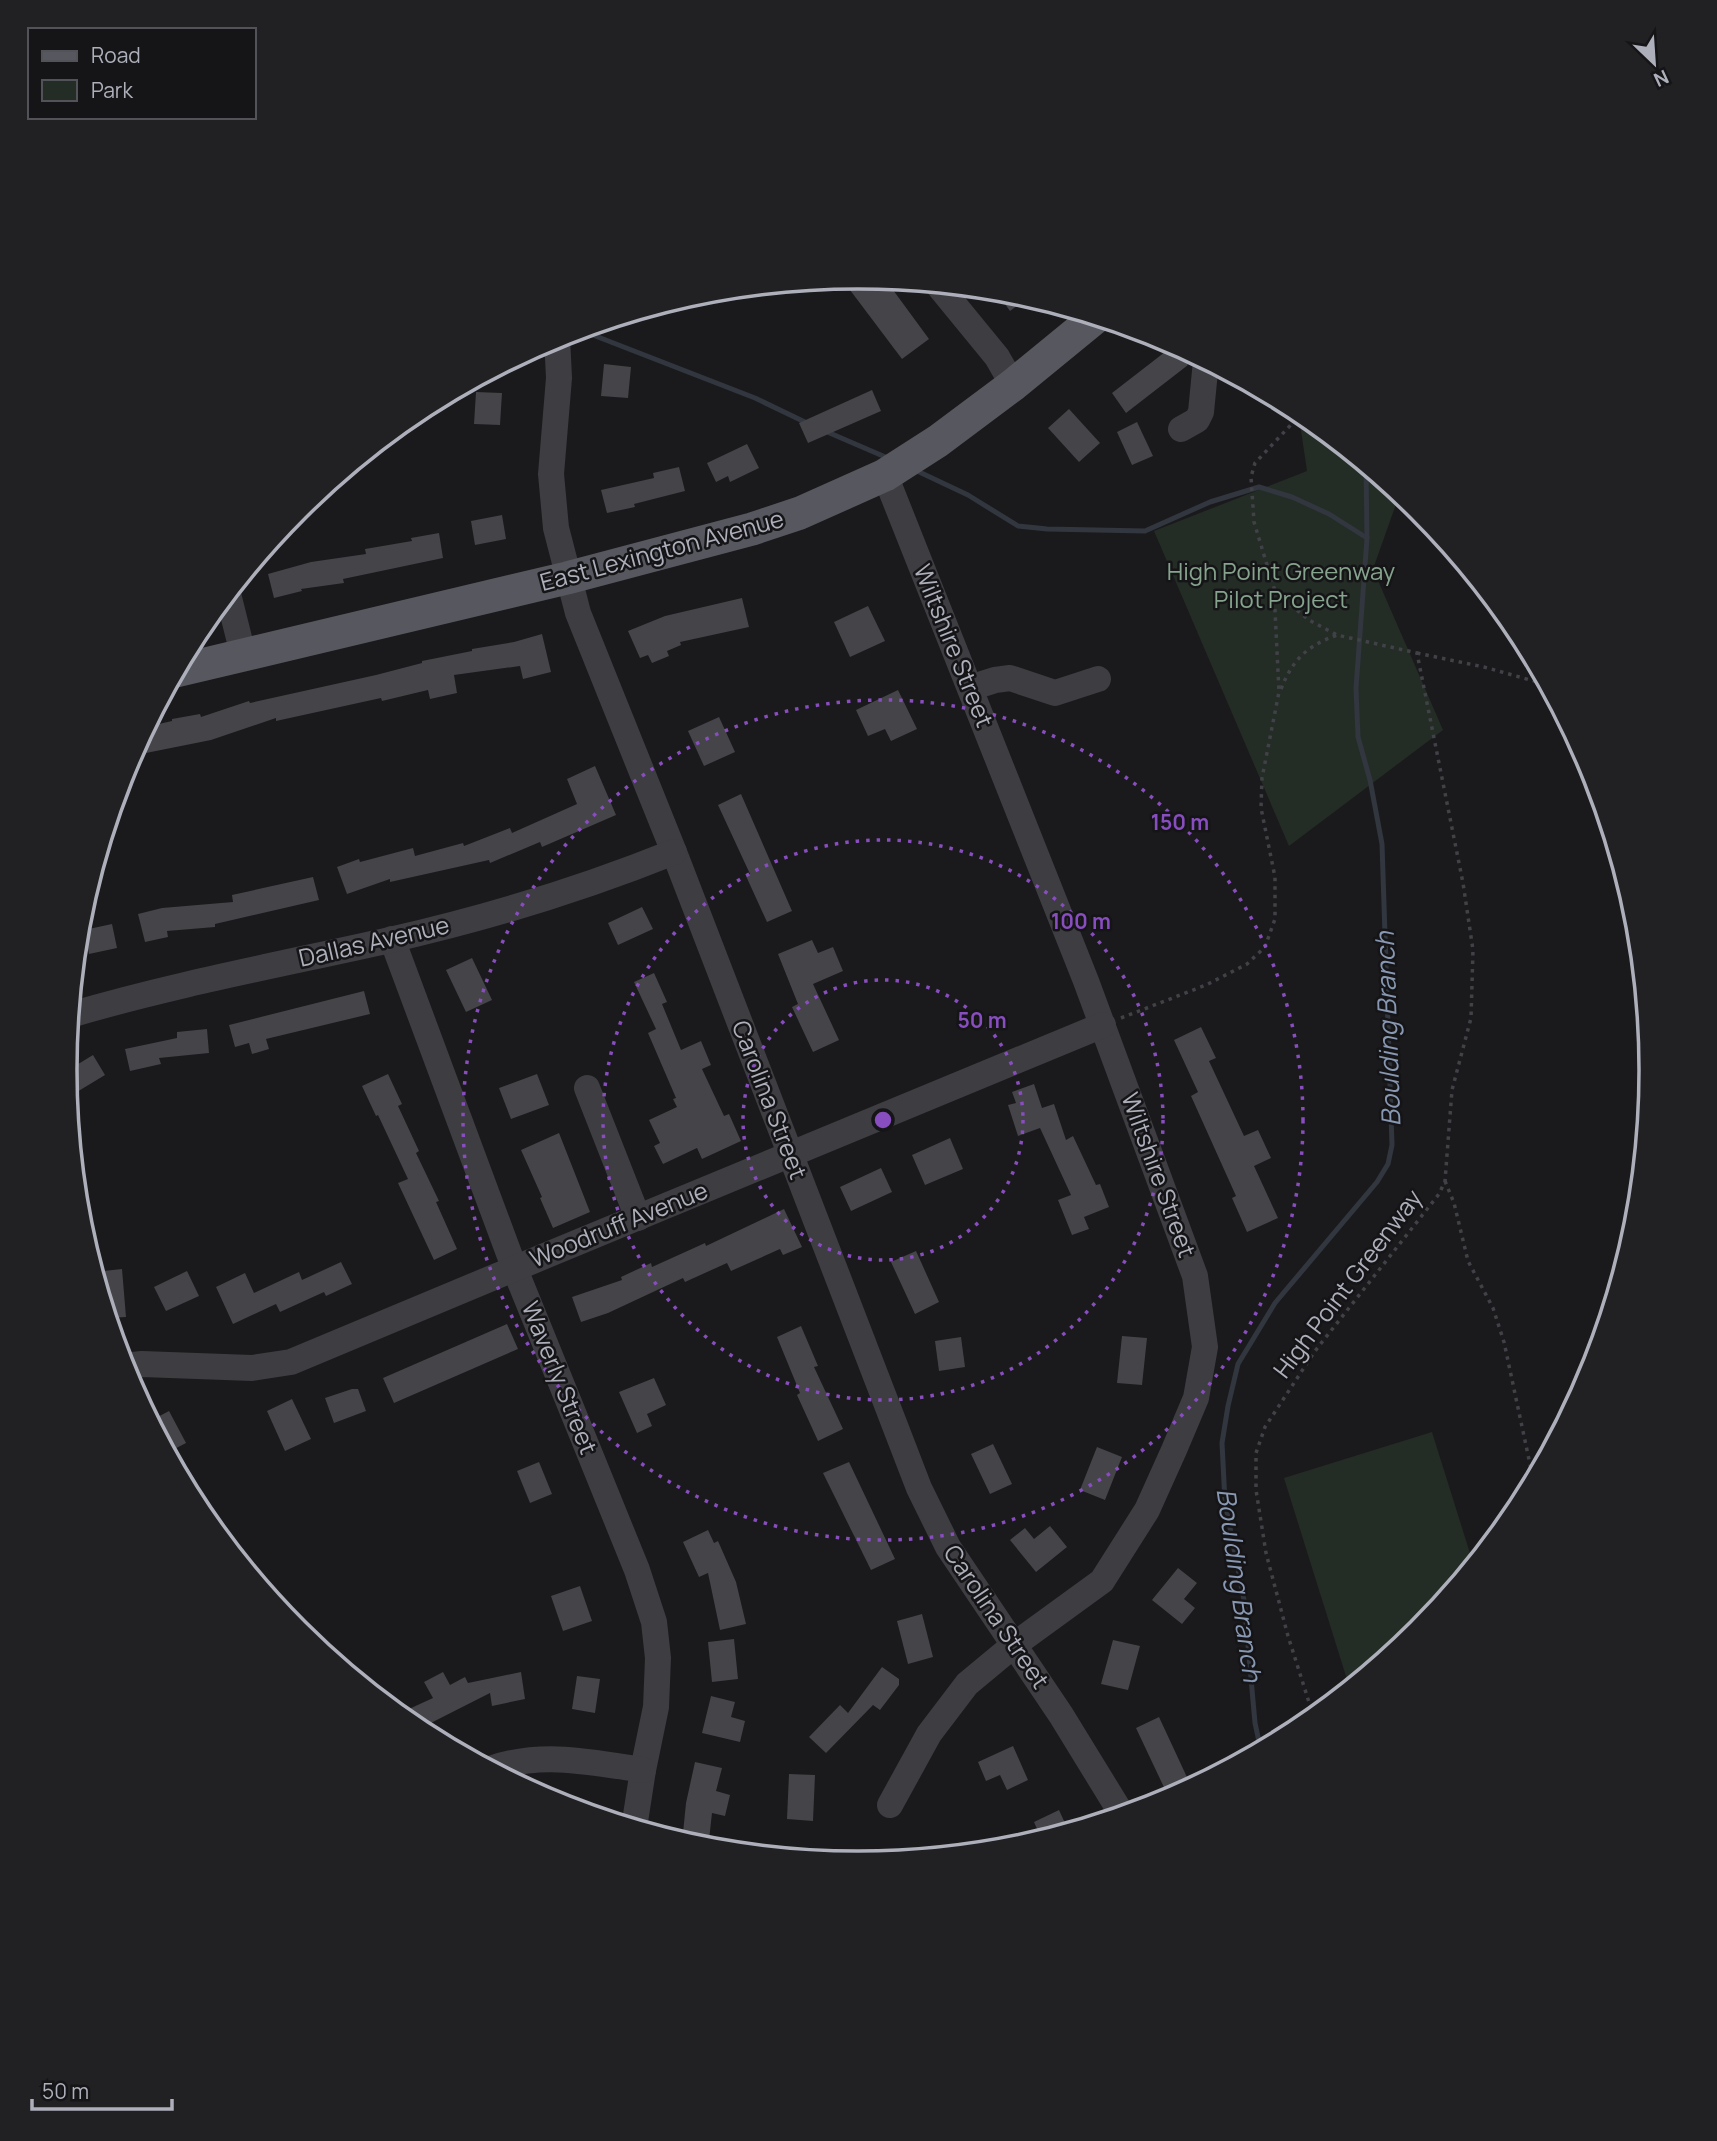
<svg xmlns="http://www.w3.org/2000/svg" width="1717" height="2141" viewBox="0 0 1717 2141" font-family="Manrope,sans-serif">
<rect width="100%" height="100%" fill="#1a1a1c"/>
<g fill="#242c26">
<path d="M1298,410L1400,493L1373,569L1443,730L1289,846L1154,531L1307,471Z"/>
<path d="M1432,1432L1474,1566L1419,1632L1350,1689L1284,1478Z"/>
</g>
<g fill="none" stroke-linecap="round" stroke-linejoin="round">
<g stroke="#31363f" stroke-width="5">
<path d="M580,330L755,398L807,423"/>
<path d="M825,431L890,459"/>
<path d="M915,470L968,495L1018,526L1047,529L1145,531L1210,502L1259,487L1292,497L1329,514L1367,538"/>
<path d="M1261,1751L1255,1723L1244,1600L1225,1502L1222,1443L1228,1406L1238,1364L1275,1303L1377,1182L1388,1164L1392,1145L1382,844L1370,780L1358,737L1356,688L1367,538L1366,465"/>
</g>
</g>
<g fill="#444449">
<path d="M866,277L885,279L929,339L902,359L850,290Z"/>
<path d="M995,290L1014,292L1029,297L1010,311Z"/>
<path d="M1174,345L1188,365L1126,413L1112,393Z"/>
<path d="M604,364L631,367L628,398L601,396Z"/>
<path d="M872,390L881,411L808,443L799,423Z"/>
<path d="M476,392L502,393L500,425L474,424Z"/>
<path d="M1069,409L1100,443L1079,462L1048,428Z"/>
<path d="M1137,422L1153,456L1132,465L1117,432Z"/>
<path d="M747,444L759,468L730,482L728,476L716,482L707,463Z"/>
<path d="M679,467L685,491L634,504L635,507L607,513L601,490L654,478L653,473Z"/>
<path d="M502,515L506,539L475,545L471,521Z"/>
<path d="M439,533L443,558L343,579L344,583L301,589L302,591L274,598L268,574L311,562L366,554L365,549L412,541L411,538Z"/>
<path d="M742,598L749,627L680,642L681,645L667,651L669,656L652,663L648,655L640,658L628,631L665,616Z"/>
<path d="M868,606L885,641L850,657L834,622Z"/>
<path d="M542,634L551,672L523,679L520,666L454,675L457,693L430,699L428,690L382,701L381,698L276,721V718L211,740L131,756L146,727L172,721V719L200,714L201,717L249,701L250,703L376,675L422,663V661L472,651V649L514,642Z"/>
<path d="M898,690L917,729L891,741L885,729L868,736L856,710Z"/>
<path d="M719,717L735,752L704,766L688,731Z"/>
<path d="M595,766L616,815L542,847L540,842L490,863L489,860L390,882V879L347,894L337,867L359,859L360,862L413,848L415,856L463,843L464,846L510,828L512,833L577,804L567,779Z"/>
<path d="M741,794L792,911L767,922L746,876L750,874L718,805Z"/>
<path d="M313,877L319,900L215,924V927L167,931L168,937L145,942L138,914L162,908L233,902L232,895Z"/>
<path d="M642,907L653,929L618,945L608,923Z"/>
<path d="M112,924L117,948L89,954L84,930Z"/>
<path d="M812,940L818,953L833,947L843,971L813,984L839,1040L813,1052L792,1007L798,1004L778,954Z"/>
<path d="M472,958L492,1000L466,1012L446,970Z"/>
<path d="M654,973L667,1002L662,1004L681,1050L701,1041L711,1065L702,1069L724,1116L729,1114L741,1141L702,1159L697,1148L663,1164L654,1146L660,1143L649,1120L677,1107L673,1099L676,1098L648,1033L656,1029L634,982Z"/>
<path d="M364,991L370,1014L266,1039L269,1049L252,1054L249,1043L235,1047L229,1025Z"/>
<path d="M1201,1027L1216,1058L1209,1061L1244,1136L1258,1130L1271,1158L1254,1166L1278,1218L1247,1232L1232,1198L1236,1196L1191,1096L1198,1092L1174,1040Z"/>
<path d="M207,1029L209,1053L159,1058L161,1064L130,1071L125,1049L177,1038V1032Z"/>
<path d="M93,1055L105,1075L67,1098L65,1072Z"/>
<path d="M388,1074L402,1104L398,1106L419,1151L416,1153L439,1201L436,1202L457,1249L434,1260L398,1183L408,1179L378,1115L376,1116L362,1086Z"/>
<path d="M537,1074L549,1105L511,1119L499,1088Z"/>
<path d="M1034,1084L1042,1108L1054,1104L1066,1140L1073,1136L1096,1185L1100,1184L1109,1207L1084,1217L1089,1229L1072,1235L1058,1200L1071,1195L1040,1128L1018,1136L1008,1105L1016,1103L1012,1092Z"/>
<path d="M559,1133L590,1212L553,1228L540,1198L542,1197L521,1150Z"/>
<path d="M950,1138L963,1169L925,1185L912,1155Z"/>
<path d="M881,1168L892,1192L851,1211L840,1187Z"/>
<path d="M784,1209L802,1247L783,1255L780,1249L731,1271L727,1263L685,1282L683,1278L608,1313L581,1322L572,1297L622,1280L621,1277L651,1263L652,1267L705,1243L706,1246Z"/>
<path d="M916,1251L939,1302L915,1314L891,1262Z"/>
<path d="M341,1262L352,1284L326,1296L324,1292L280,1312L276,1304L233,1324L216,1287L245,1273L254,1293L299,1272L302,1280Z"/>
<path d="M122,1269L126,1317L108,1318L94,1272Z"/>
<path d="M187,1271L199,1296L166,1311L154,1287Z"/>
<path d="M507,1324L518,1349L394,1403L383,1378Z"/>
<path d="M801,1326L818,1366L814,1367L843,1429L818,1441L797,1395L800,1393L777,1337Z"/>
<path d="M1122,1336L1147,1338L1142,1385L1117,1383Z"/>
<path d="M961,1337L965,1367L939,1371L935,1341Z"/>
<path d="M654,1378L666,1405L647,1414L652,1426L637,1433L619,1392Z"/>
<path d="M352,1389H358L366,1411L334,1423L325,1398Z"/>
<path d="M292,1399L311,1439L285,1451L267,1411Z"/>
<path d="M169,1411L186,1443L167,1453L150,1421Z"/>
<path d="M993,1444L1012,1484L990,1494L971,1454Z"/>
<path d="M1097,1447L1122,1457L1105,1500L1080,1490Z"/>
<path d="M539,1462L552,1494L530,1503L517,1471Z"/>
<path d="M849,1462L895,1559L871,1570L823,1473Z"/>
<path d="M1050,1526L1067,1547L1036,1572L1010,1540L1025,1528L1034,1539Z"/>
<path d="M708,1530L714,1543L718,1541L736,1582L746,1624L720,1630L708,1573L699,1577L683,1542Z"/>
<path d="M1178,1568L1197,1583L1184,1599L1195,1608L1182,1624L1152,1600Z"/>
<path d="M580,1586L592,1621L563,1631L551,1596Z"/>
<path d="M922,1614L933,1657L908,1664L897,1621Z"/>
<path d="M734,1639L738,1679L712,1682L708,1642Z"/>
<path d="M1113,1640L1140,1646L1128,1690L1101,1684Z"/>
<path d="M882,1667L899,1679V1685L880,1710L873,1705L826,1753L809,1737L840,1705L848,1713Z"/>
<path d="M443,1672L450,1685L465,1677L468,1683L521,1672L525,1699L492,1706L490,1693L417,1730L398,1714L433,1698L424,1682Z"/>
<path d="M577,1676L600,1679L595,1713L572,1709Z"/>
<path d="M711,1696L735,1702L731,1717L745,1721L740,1742L702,1733Z"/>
<path d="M1159,1717L1192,1788L1170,1800L1136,1728Z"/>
<path d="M1013,1746L1028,1780L1007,1790L1000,1775L986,1781L978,1762Z"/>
<path d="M695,1762L722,1768L716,1791L730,1795L725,1816L712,1813L708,1849L682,1843L686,1803Z"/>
<path d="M789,1774L815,1775L813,1821L787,1819Z"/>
<path d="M1059,1810L1069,1832L1042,1840L1034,1822Z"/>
</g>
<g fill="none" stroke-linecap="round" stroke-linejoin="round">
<g stroke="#414247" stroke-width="3.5" stroke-dasharray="3.5 5" stroke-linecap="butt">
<path d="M1302,413L1255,463L1251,477L1254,522L1274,588L1282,598L1309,620L1337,635L1417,653L1463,883L1473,950L1471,1018L1452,1090L1445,1181L1439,1194L1315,1351L1265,1427L1256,1453V1490L1266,1553L1288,1636L1314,1718"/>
<path d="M1417,653L1484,667L1548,685"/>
<path d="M1281,689C1293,659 1307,646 1337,635"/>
<path d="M1121,1018L1206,985L1247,964L1265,947L1275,919V877L1261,808L1262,778L1279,692L1274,590"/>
<path d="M1445,1181L1454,1203L1468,1261L1493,1308L1504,1342L1534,1483"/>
</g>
<g stroke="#3d3d42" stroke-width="26">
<path d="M938,285L997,357L1013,385"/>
<path d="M557,337L559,378L551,474L556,528L578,613L674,852L919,1488L948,1547L1061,1715L1123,1816"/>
<path d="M1181,429L1197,420L1201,412L1206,361"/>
<path d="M885,475L1086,981L1195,1276L1205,1347L1196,1398L1174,1450L1147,1510L1102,1581L1014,1645L967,1684L929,1734L890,1805"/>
<path d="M228,594L243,654"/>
<path d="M970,688L995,680L1010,678L1055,693L1098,679"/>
<path d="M392,939L514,1267L637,1570L654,1622L658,1658L656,1707L643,1770L634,1828"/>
<path d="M70,1015C175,984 283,964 390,940C487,918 582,889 674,852"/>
<path d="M587,1088L638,1218"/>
<path d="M123,1366L142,1364L252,1368L291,1362C561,1248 833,1138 1103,1025"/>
<path d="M490,1769C541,1751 591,1762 643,1770"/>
</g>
<path stroke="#57585f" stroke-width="33" d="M176,671L567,578L752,529L800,513L885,475L938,441L1013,385L1096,317"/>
</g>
<g fill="none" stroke="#884dbe" stroke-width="3.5" stroke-dasharray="3.5 7">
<circle cx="883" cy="1120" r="140"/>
<circle cx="883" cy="1120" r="280"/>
<circle cx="883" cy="1120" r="420"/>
</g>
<g text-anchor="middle" stroke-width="5" stroke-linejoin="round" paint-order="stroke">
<g font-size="24" fill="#adafba" stroke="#151517">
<text transform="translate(662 551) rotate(-15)" y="8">East Lexington Avenue</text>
<text transform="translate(953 646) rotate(68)" y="8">Wiltshire Street</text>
<text transform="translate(374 942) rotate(-13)" y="8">Dallas Avenue</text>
<text transform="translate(769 1100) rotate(69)" y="8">Carolina Street</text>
<text transform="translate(1158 1175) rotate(70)" y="8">Wiltshire Street</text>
<text transform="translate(619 1225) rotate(-22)" y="8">Woodruff Avenue</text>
<text transform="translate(1348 1284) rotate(-53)" y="8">High Point Greenway</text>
<text transform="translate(559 1378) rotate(68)" y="8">Waverly Street</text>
<text transform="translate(996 1617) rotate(56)" y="8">Carolina Street</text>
</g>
<g font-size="24" fill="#86a38d" stroke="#151517">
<text x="1281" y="580">High Point Greenway<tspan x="1281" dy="28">Pilot Project</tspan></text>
</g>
<g font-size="26" font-style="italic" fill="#8897b2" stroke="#151517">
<text transform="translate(1388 1029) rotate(-92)" y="9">Boulding Branch</text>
<text transform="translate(1239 1585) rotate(82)" y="9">Boulding Branch</text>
</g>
</g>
<path d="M0 0H1717V2141H0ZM77 1070a781 781 0 1 1 1562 0a781 781 0 1 1-1562 0Z" fill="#212124" fill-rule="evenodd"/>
<path fill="none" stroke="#adafba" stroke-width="3.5" d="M77 1070a781 781 0 1 1 1562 0a781 781 0 1 1-1562 0Z"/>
<circle cx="883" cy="1120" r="10" fill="#884dbe" stroke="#151517" stroke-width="3.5"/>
<g font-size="21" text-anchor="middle" font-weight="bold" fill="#884dbe" stroke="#151517" stroke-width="5" stroke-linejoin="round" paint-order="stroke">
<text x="1180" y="830">150 m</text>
<text x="1081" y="929">100 m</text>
<text x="982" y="1028">50 m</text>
</g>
<rect x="28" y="28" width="228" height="91" fill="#151517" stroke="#525358" stroke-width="2"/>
<rect x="42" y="51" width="35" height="10" fill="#57585f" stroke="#525358" stroke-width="2"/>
<text x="91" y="63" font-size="21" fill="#adafba">Road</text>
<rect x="42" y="80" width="35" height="21" fill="#242c26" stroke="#525358" stroke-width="2"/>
<text x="91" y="98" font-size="21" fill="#adafba">Park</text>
<g transform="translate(1654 63) rotate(155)" stroke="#151517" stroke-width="5" paint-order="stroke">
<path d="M0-5L12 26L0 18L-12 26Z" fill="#adafba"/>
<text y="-10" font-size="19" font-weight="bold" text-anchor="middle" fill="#adafba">N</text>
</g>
<path d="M32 2099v10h140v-10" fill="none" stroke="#adafba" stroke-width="3.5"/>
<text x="42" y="2099" font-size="21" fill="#adafba" stroke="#151517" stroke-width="5" paint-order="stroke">50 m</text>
</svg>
